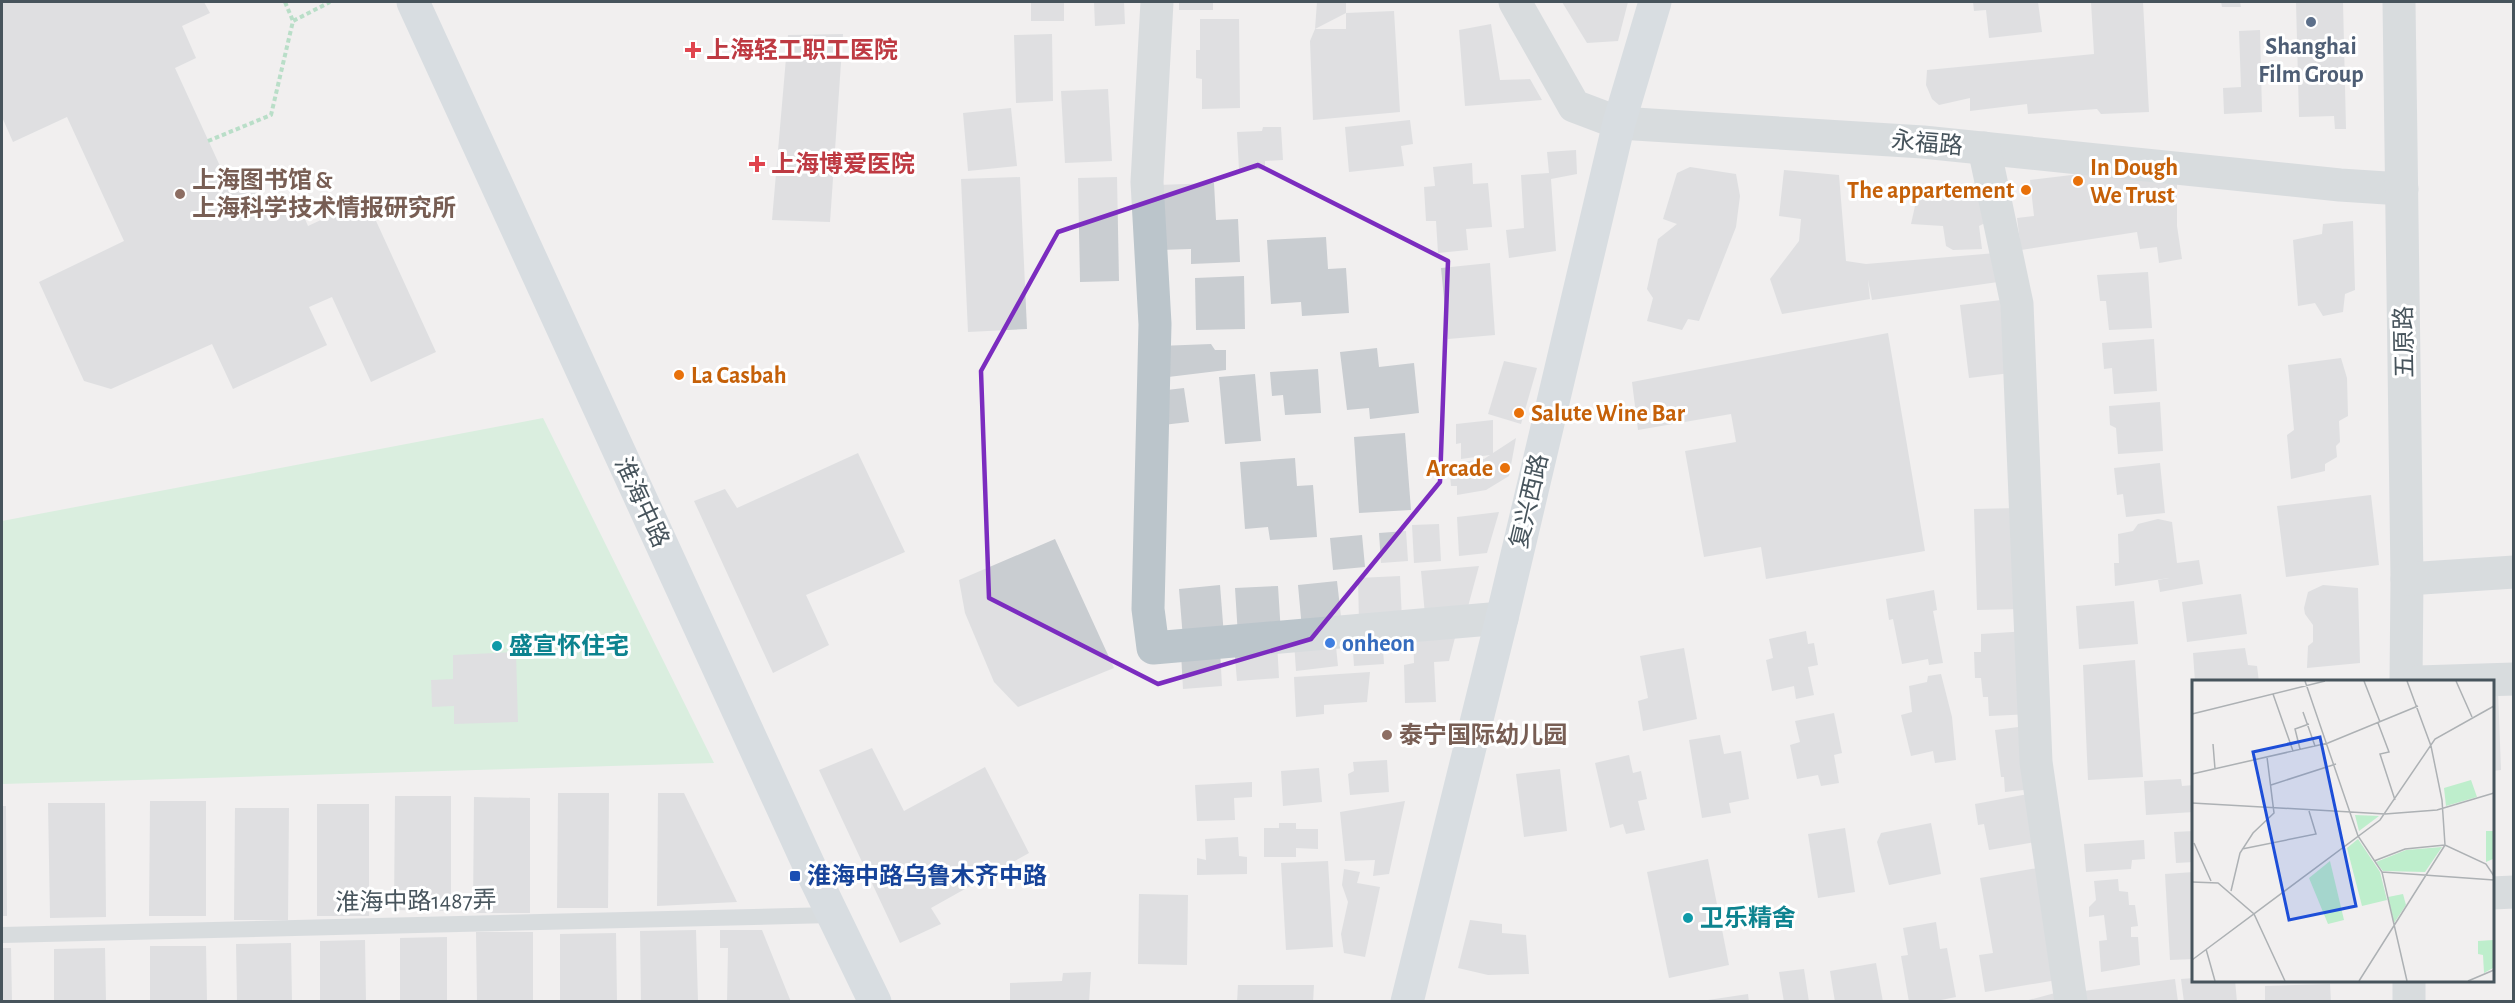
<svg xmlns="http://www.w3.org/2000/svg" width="2515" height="1003" viewBox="0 0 2515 1003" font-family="'Alegreya Sans','Noto Sans SC',sans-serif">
<rect width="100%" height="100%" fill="#f1efef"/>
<path fill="#beeecc" d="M543,418L714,763L2,784V521Z"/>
<g fill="#c9cdd1">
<path d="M2,2H204L210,13L182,26L196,58L175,68L231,190L252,180L266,212L296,198L308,226L366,199L436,352L371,382L332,297L309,307L327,345L233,389L212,344L111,389L84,381L39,282L124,241L67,117L13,142L2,117Z"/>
<rect x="1031" y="2" width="33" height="19"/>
<path d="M1094,2H1124L1125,24L1095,26Z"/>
<rect x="1179" y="2" width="34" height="8"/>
<path d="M1317,2H1346V13L1394,11L1400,112L1313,120L1310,41L1315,29H1346V13L1315,29Z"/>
<path d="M1562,2H1628L1618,41L1587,43Z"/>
<path d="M1973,2H2038L2042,32L1989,38L1986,10L1974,11Z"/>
<path d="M2091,2H2143L2149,112L2101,114L2097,109L2028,114L2027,104L1970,111V98L1939,105L1932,99L1926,85L1927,70L2094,54Z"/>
<path d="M2221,2H2240L2241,7H2222Z"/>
<path d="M2296,2H2343L2346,129H2335L2334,116L2299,117Z"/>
<path d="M1200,19H1239L1240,108L1202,109V79L1196,78V50H1200Z"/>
<path d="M1491,24L1500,80L1530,79L1542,100L1465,106L1459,30Z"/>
<path d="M2260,30L2262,112L2224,114L2223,88L2241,87L2239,31Z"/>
<path d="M843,34L830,222L772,220L788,35Z"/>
<path d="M1052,34L1053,101L1016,103L1014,35Z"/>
<path d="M1108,89L1112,161L1065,163L1061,91Z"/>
<path d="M1011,108L1017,166L968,171L963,113Z"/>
<path d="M1410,120L1413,144L1401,146L1404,166L1349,172L1345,127Z"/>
<path d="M1263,127H1281L1283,160L1265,161V169L1239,170L1237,132L1262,131Z"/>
<path d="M1576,150L1577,174L1551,179L1556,251L1509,258L1506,230L1524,228L1521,175L1549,173L1547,152Z"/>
<path d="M1472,163L1473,184L1488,183L1492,227L1466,229L1468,250L1438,253L1436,221H1426L1424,187L1435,186L1433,167Z"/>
<path d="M1690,167L1736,174L1740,196L1736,227L1699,321L1688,319L1682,330L1647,321L1653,298L1647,289L1658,239L1677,224L1663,219L1677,173Z"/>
<path d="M1784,170L1839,175L1846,261L1866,264L1996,253L2005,281L1872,300L1868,280L1870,299L1782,314L1770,279L1799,241L1801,219L1779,216Z"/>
<path d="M2080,174L2177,183V226L2182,259L2159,263L2157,247L2140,249L2137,232L2021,250L2017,218L2034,216L2030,180Z"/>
<path d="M1020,177L1027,329L968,332L961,179Z"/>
<path d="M1117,177L1119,281L1080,282L1078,178Z"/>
<path d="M1214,183L1216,220L1238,219L1240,262L1191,264V249L1160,250L1158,185Z"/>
<path d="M1980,195L1985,223L1979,226L1982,249L1953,250L1946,246L1943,226L1911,224L1917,197Z"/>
<path d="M2353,221L2355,290L2345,294L2343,312L2323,316L2315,303L2298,306L2293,240L2322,234L2323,224Z"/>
<path d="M1326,237L1328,269L1346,268L1349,313L1302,316L1301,302L1271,304L1267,240Z"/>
<path d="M1490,263L1495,335L1448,339L1441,268Z"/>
<path d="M2148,272L2152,328L2109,330L2106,301H2100L2097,275Z"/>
<path d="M1244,276L1245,329L1196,330L1195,278Z"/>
<path d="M2010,299L2019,372L1969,378L1960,305Z"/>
<path d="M1888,333L1925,551L1766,579L1761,547L1704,557L1685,451L1736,442L1731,414L1638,430L1632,382Z"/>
<path d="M2154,339L2157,391L2114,394L2112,368L2104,369L2102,343Z"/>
<path d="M1211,344L1215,350H1226V370L1160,378L1159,346Z"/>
<path d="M1377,348L1379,367L1414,363L1419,413L1370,419L1369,408L1347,410L1340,352Z"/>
<path d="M2341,358L2347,378L2348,416L2339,421L2340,442L2336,446L2337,457L2325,464V471L2291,479L2287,435L2294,430L2288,365Z"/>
<path d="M1504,361L1537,368L1521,424L1488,414Z"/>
<path d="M1318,369L1321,413L1285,415L1283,395L1272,396L1270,372Z"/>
<path d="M1255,374L1261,441L1225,444L1219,377Z"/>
<path d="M1184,388L1189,422L1154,426L1150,392Z"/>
<path d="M2160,402L2163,451L2118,454L2116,428L2110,425L2109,406Z"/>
<path d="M1493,420V453L1516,438L1509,476L1486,490L1457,495V486H1451L1449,464L1484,459L1490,455L1461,459V443L1456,444V424Z"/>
<path d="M1405,433L1411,510L1359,513L1354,437Z"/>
<path d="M858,453L905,552L806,595L829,645L773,673L694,501L725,489L737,508Z"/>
<path d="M1295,458L1297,486L1313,485L1317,537L1270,540L1268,527L1245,529L1240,462Z"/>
<path d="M2160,463L2165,513L2126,517L2123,494L2117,495L2114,468Z"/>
<path d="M2371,495L2379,565L2286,577L2277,506Z"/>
<path d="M2019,508L2022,609L1977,610L1974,509Z"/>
<path d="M1499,512L1487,553L1459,556L1457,517Z"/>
<path d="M2158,519L2172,522L2177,563L2199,560L2203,584L2160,592L2158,580L2169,578L2115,586L2114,563H2119L2118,534L2133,531L2138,524Z"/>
<path d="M1439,524L1441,561L1414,563L1412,525Z"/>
<path d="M1406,531L1408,561L1381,563L1379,533Z"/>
<path d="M1362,535L1365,567L1333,570L1330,538Z"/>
<path d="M1055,539L1114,668L1018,707L994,682L965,613L959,580Z"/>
<path d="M1479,566L1466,614L1425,615L1421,571Z"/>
<path d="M1400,576L1402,621L1359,623L1358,578Z"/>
<path d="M1337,581L1342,625L1302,629L1298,585Z"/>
<path d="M1220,585L1224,636L1183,639L1179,589Z"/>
<path d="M2323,585L2358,588L2360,663L2307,668L2308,646L2313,642V625L2305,614L2304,608L2308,592Z"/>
<path d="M1278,586L1281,634L1238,636L1235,588Z"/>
<path d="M1934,590L1937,610L1933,611L1943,663L1929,665L1928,659L1902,664L1893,619L1889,620L1886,599Z"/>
<path d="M2241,594L2247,634L2187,642L2182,602Z"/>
<path d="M2134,601L2138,644L2079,649L2076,606Z"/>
<path d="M1458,626L1449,661L1434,662L1436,702L1405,703L1404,665L1414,663L1413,630Z"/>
<path d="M1806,631L1808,644L1814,643L1818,665L1808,667L1814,695L1796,699L1794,686L1772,691L1766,660L1773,658L1769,639Z"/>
<path d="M2028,631L2032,714L1989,716L1988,697H1983L1981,678H1975L1974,652H1981V634Z"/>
<path d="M1382,634L1384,664L1354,666L1352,636Z"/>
<path d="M1335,637L1338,666L1296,671L1294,641Z"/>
<path d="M1277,643L1279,678L1237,681L1234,646Z"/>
<path d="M1684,648L1697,719L1643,731L1638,701L1648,698L1640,656Z"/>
<path d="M2245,648L2248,665L2257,666L2259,682H2195L2193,653Z"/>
<path d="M1220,650L1222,686L1183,689L1181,653Z"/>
<path d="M516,652L518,722L454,724V706L432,707L431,680L453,679V655Z"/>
<path d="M2135,660L2143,777L2088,780L2083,665Z"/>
<path d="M1370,672L1367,702L1324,705V714L1296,717L1294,677Z"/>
<path d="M1941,674L1952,717L1956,760L1935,763L1933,751L1911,756L1901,715L1912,712L1909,686L1927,682L1928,676Z"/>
<path d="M2498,690L2501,770L2492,771V691Z"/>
<path d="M1834,713L1842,753L1834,755L1839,783L1821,786L1818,775L1797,779L1790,745L1800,742L1795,721Z"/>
<path d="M2026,726L2033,789L2005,792L2004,777H2001L1995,730Z"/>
<path d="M1720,735L1724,754L1741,751L1749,799L1729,803L1731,813L1702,818L1689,740Z"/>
<path d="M872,748L904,811L985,767L1029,853L931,908L941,924L900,943L819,770Z"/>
<path d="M1629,755L1633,773L1641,771L1647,799L1638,801L1645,830L1626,834L1623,824L1610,828L1595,763Z"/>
<path d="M1387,760L1389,792L1350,795L1348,774L1354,771L1353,762Z"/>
<path d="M1319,768L1322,802L1283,806L1281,771Z"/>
<path d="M1560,769L1567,831L1524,837L1516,774Z"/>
<path d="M2181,779L2182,786L2194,785V812L2146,815L2144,781Z"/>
<path d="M1252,782V797L1234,798L1235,820L1197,821L1195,785Z"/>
<path d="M558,793H609L608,908H557Z"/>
<path d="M658,793H684L737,902L657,906Z"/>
<path d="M2028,794L2036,842L1989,850L1984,824L1978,825L1975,804Z"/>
<path d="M395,796H451V911L394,910Z"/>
<path d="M474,797L530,798V913H473Z"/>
<path d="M150,801H206V916H149Z"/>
<path d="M1405,801L1389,874L1373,876L1375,860L1345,861L1340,812Z"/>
<path d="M48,803H105L106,917L50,918Z"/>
<rect x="317" y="804" width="52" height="112"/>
<path d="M2,806H6L7,916H2Z"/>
<path d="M235,808H289L288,920H234Z"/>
<path d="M1279,823H1296V829H1318V849L1296,848V857H1264V828H1279Z"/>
<path d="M1931,823L1941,874L1889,885L1877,842L1881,833Z"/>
<path d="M1845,828L1855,892L1818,898L1808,834Z"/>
<path d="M2194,831V862L2176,863L2174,832Z"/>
<path d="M1238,837L1239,856L1247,857V874L1197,875V858L1206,860L1205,839Z"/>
<path d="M2144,840L2145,859L2132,860L2131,869L2086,872L2084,844Z"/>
<path d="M1708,859L1729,965L1669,978L1647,872Z"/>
<path d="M1328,861L1333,947L1286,950L1281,863Z"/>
<path d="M2043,867L2057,980L1985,992L1979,955L1993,953L1980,878Z"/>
<path d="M1344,869L1360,872L1357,883L1380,887L1365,957L1344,953L1341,934L1348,902L1342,885Z"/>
<path d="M2194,872V959L2170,960L2165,874Z"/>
<path d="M2118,879L2119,891L2128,892L2129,905H2135L2138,926L2131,927V937H2138L2140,965L2101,972L2099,941L2107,940L2104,915L2089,917V907L2096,900L2094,881Z"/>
<path d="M1139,894L1188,895L1187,965L1138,964Z"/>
<path d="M1470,920L1502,924V933L1526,935L1529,974L1488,975L1458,968Z"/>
<path d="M1936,922L1940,949L1947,948L1956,997L1931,1002H1909L1901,956L1908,955L1903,928Z"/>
<path d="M696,930L698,1002H641L640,931Z"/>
<path d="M720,930H762L791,1002H727L728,948H720Z"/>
<path d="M476,932H533V1002H477Z"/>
<path d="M616,933L617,1002H560V934Z"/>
<path d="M447,937V1002H400V938Z"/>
<path d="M365,940L366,1002H320V941Z"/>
<path d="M291,943L292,1002H237L236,944Z"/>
<path d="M150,946H206L207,1002H150Z"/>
<path d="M2,948H11L12,1002H2Z"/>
<path d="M105,948L106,1002H54V949Z"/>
<path d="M1876,963L1883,1002H1835L1830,971Z"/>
<path d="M1804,969L1809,1002H1784L1779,972Z"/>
<path d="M1091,972L1089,1002H1010V983L1062,981L1063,973Z"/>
<path d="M2194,978V980H2235L2237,1002H2184L2181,979Z"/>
<path d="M2175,979L2178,1002H2077L2076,992Z"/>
<path d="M2330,984L2331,1002H2265V986Z"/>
<path d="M1238,985H1314L1313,1002H1237Z"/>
<path d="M2055,993L2056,1002H2025V1001Z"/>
<path d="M1748,994L1749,1002H1708V1000Z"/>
</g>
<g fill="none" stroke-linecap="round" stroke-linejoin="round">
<g stroke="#77cb99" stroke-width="4" stroke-dasharray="4.5 3" stroke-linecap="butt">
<path d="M285,2L293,21"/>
<path d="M208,141L271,115L293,21L330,2"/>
</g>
<path stroke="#bbc5cb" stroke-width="16" d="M2,935L832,915"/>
<g stroke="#bbc5cb" stroke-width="33">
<path d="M1157,2L1147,182L1155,324L1148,609L1153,648L1502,618"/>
<path d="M1515,2L1574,106L1619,123L1923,142L2340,185L2402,189"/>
<path d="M2399,2L2407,579L2406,682"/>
<path d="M1984,148L2017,304L2036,762L2071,1002"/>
<path d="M2407,579L2514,572"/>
<path d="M2418,682L2514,679"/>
<path d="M2492,893L2514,892"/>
<path d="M2409,980V1002"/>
</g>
<g stroke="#bbc8d0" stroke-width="33">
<path d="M413,2L812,872L875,1002"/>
<path d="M1407,1002L1502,618L1619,123L1655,2"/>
</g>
</g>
<path d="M0 0H2515V1003H0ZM1258,165L1448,261L1440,482L1311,639L1158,684L989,598L981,371L1058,232Z" fill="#f1efef" fill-opacity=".55" fill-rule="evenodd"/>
<path fill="none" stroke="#7b2cbf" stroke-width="4.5" stroke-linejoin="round" d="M1258,165L1448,261L1440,482L1311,639L1158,684L989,598L981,371L1058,232Z"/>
<circle fill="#5c6f8a" stroke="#fff" stroke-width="2" cx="2311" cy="22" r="6"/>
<g fill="#e0444e" stroke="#fff" stroke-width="2">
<path d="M690 41h6v6h6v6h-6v6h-6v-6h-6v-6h6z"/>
<path d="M754 155h6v6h6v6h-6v6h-6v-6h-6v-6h6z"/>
</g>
<g fill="#e8710a" stroke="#fff" stroke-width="2">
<circle cx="2078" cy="181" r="6"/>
<circle cx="2026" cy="190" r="6"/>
<circle cx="679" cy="375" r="6"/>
<circle cx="1519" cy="413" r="6"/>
<circle cx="1505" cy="468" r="6"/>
</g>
<g fill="#8d6e63" stroke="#fff" stroke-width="2">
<circle cx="180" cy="194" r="6"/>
<circle cx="1387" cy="735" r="6"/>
</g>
<circle fill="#3f7fe0" stroke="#fff" stroke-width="2" cx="1330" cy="643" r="6"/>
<g fill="#0f9aa8" stroke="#fff" stroke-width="2">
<circle cx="497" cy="646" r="6"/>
<circle cx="1688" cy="918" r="6"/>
</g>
<rect fill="#1a4fb4" stroke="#fff" stroke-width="2" x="789" y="870" width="12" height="12" rx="3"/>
<g text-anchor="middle" stroke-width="6" stroke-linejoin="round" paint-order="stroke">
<g font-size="24" font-weight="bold" fill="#4e5e75" stroke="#fff">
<text x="2311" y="54">Shanghai<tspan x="2311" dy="28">Film Group</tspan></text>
</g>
<g font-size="24" font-weight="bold" fill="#be3a42" stroke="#fff" text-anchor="start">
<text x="706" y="58">上海轻工职工医院</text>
<text x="771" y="172">上海博爱医院</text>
</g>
<g font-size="24" fill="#47545c" stroke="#fff">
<text transform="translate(1927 143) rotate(5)" y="8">永福路</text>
<text transform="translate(2404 342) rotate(-91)" y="8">五原路</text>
<text transform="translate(1529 501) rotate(-77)" y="8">复兴西路</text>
<text transform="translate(642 502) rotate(65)" y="8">淮海中路</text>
<text transform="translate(416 901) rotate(-1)" y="8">淮海中路1487弄</text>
</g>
<g font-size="24" font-weight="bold" fill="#c56008" stroke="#fff" text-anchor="start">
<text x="2090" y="175">In Dough<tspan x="2090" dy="28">We Trust</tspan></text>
<text x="2014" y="198" text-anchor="end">The appartement</text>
<text x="691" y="383">La Casbah</text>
<text x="1531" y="421">Salute Wine Bar</text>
<text x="1493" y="476" text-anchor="end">Arcade</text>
</g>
<g font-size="24" font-weight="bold" fill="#785e54" stroke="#fff" text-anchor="start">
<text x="192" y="188">上海图书馆 &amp;<tspan x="192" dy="28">上海科学技术情报研究所</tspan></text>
<text x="1399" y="743">泰宁国际幼儿园</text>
</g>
<g font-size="24" font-weight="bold" fill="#366cbe" stroke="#fff" text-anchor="start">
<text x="1342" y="651">onheon</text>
</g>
<g font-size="24" font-weight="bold" fill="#0d838f" stroke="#fff" text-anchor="start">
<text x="509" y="654">盛宣怀住宅</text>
<text x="1700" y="926">卫乐精舍</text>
</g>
<g font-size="24" font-weight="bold" fill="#164399" stroke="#fff" text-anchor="start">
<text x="807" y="884">淮海中路乌鲁木齐中路</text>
</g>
</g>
<g transform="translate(2192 680)">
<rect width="302" height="302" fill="#f1efef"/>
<path d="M279,100L285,117L254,126L252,108ZM163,135L187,136L167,151ZM294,151H302L301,179L294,182ZM166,159L188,192L195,220L170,226L155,168ZM250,167L233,192L191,191L184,182L214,170ZM138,181L152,240L136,244L117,198ZM211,214L214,225L202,243L196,217ZM301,260V288L292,293L291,275L286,274V261Z" fill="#beeecc"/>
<path fill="none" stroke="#adb1b4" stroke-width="1.5" d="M113,1L166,156L190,192L215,301M172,1L188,42M264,1L280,37M81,14L101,71M111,32L123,66M0,34L133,1M186,43L197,72L188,74L203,120M21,64L23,89M108,69L103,49L117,44M0,94L136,63L226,26M79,105L144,84M0,123L193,134M193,134L245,130L302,113M2,163L19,201M50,169L124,154L117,131M182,181L213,169L253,165L294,184L302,196M190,192L302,200M0,202L26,203L62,234L93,301M39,211L48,173L61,153L82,133L75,77M14,269L23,301M0,280L188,140L243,59L302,26M167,301L253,165L250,120L239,66L215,1M276,301L302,290"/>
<path fill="#1d4ed8" fill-opacity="0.15" stroke="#1d4ed8" stroke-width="3" d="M128,57L164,226L97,240L61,72Z"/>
<rect width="302" height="302" fill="none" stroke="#47545c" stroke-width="3"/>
</g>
<rect width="2515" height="1003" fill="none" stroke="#47545c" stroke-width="6"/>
</svg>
